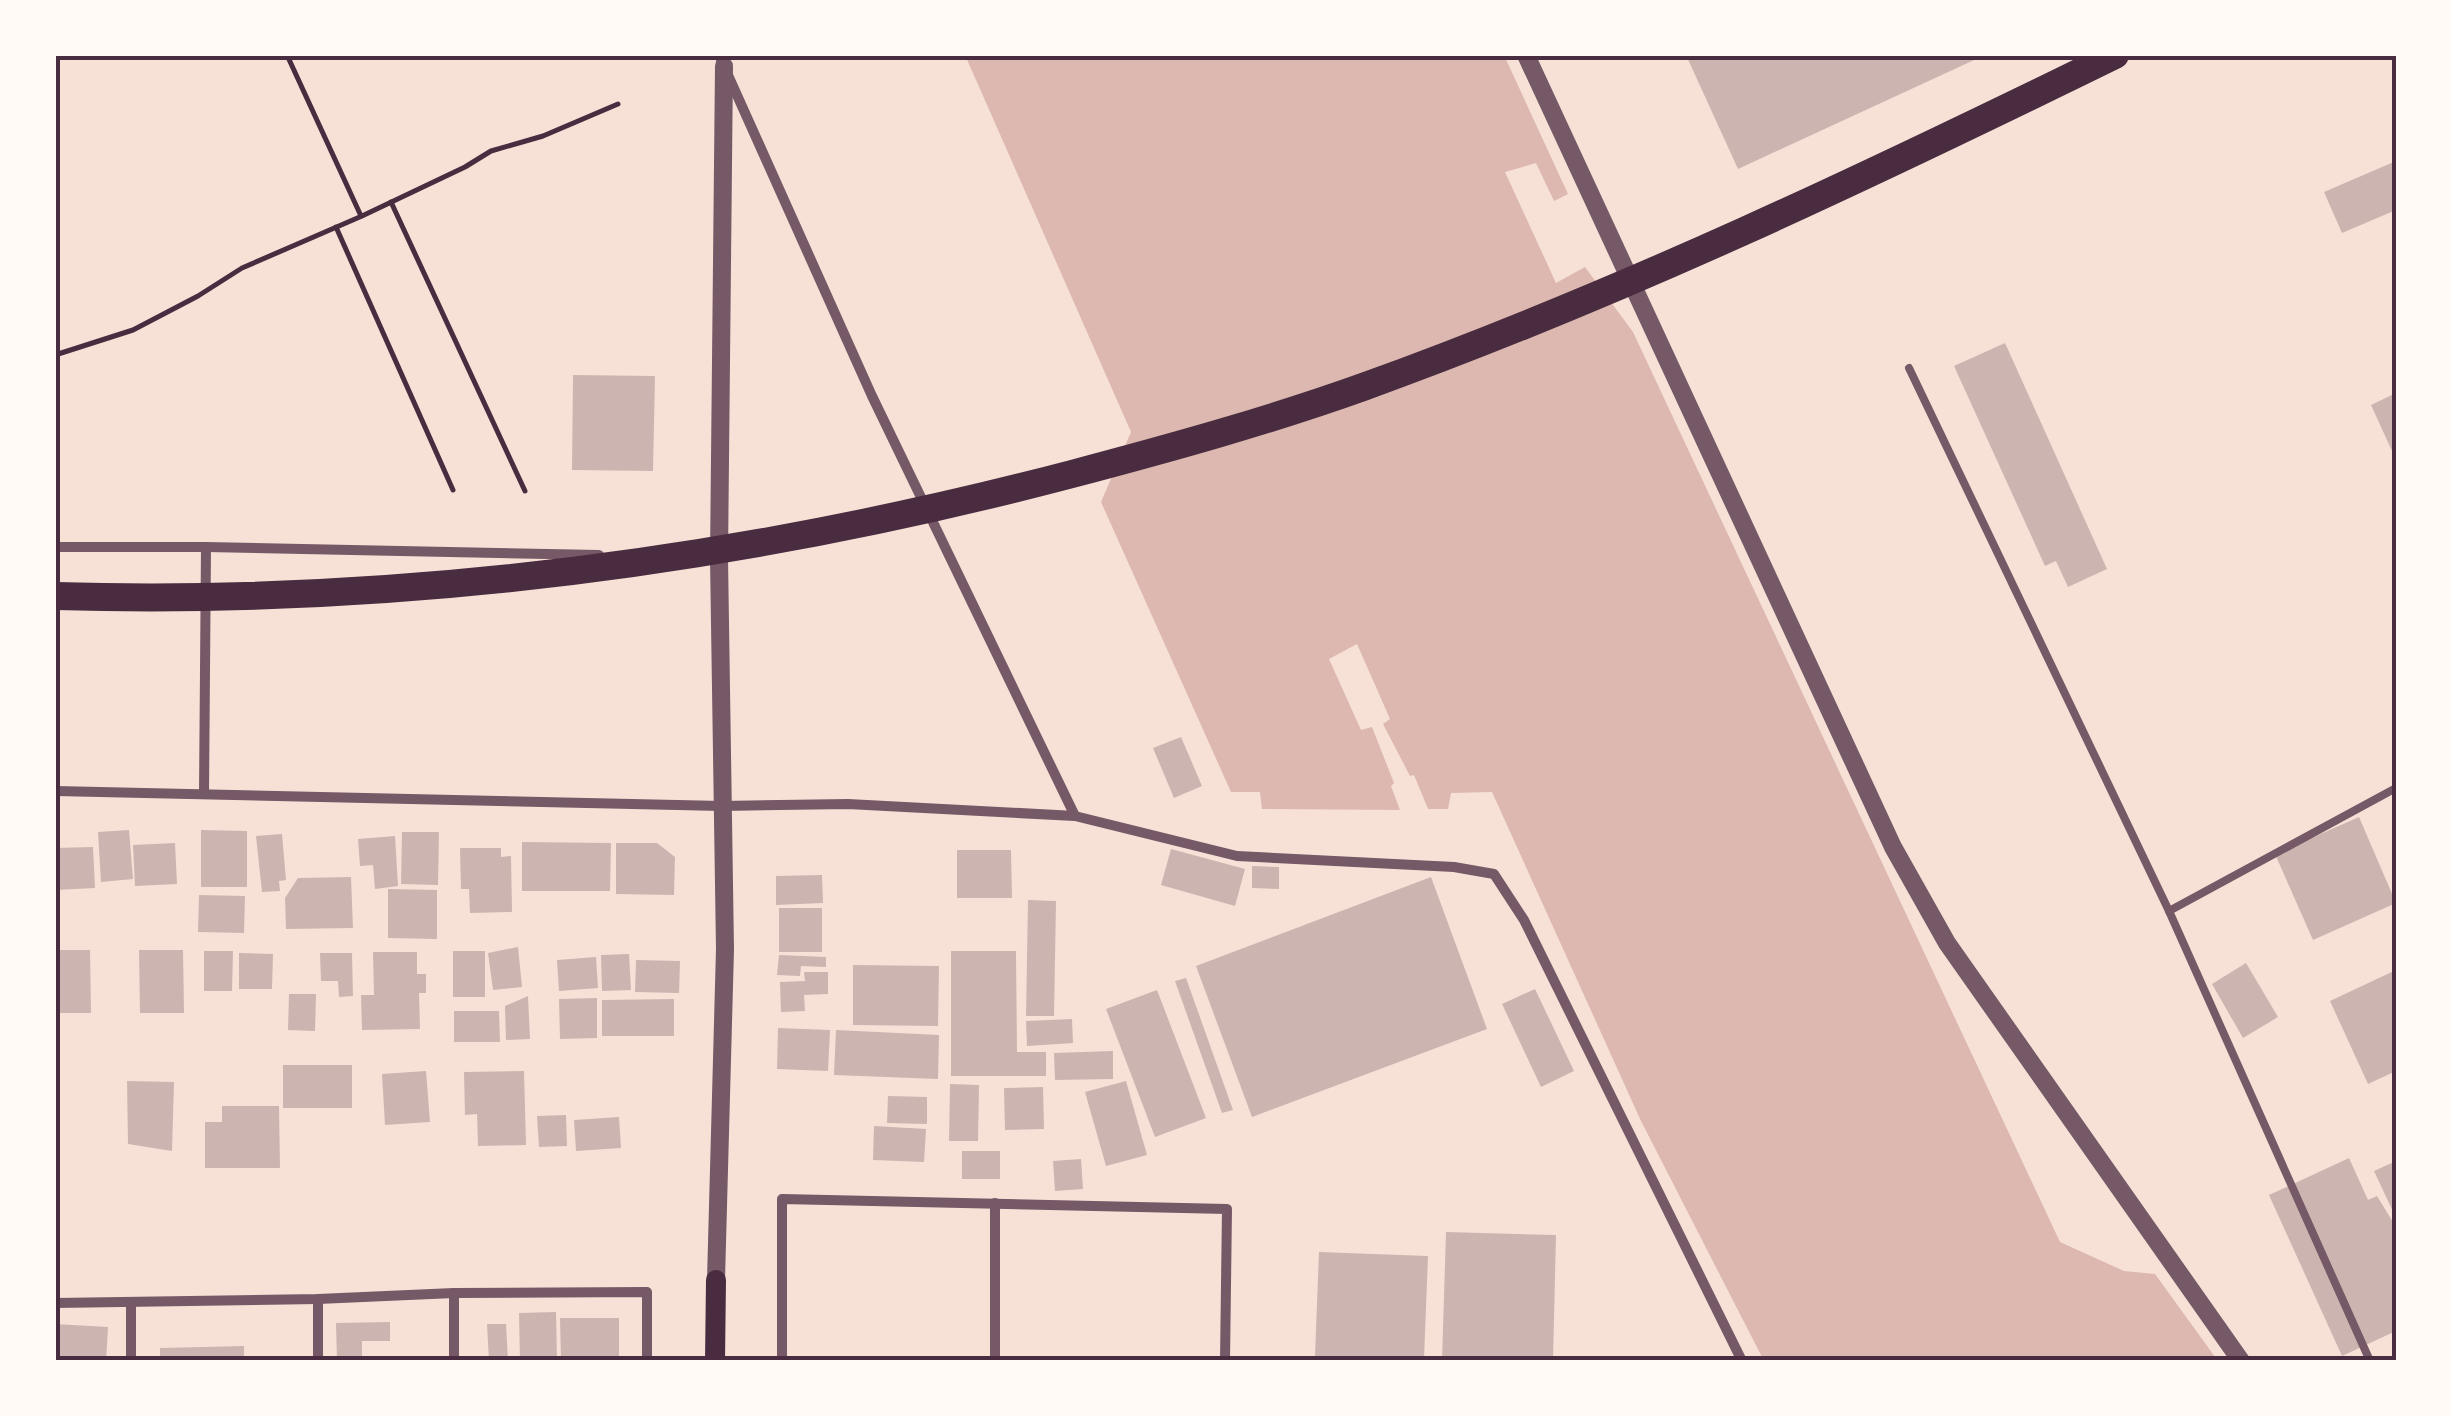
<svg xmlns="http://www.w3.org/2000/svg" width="2451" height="1416" viewBox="0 0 2451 1416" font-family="Barlow,sans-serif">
<rect width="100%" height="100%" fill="#f7e1d7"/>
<path fill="#dcb8b0" d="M965,55H1504L1568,194L1554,201L1536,163L1505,172L1556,283L1585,267L1633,332L2060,1242L2124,1271L2155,1274L2218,1361H1764L1641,1121L1492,792L1451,793L1448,809H1428L1414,775L1410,776L1383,724L1390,719L1357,644L1329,659L1361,730L1372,727L1394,783L1391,786L1400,810L1262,809L1260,792H1231L1101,502L1131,432Z"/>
<g fill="#ccb4b1">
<path d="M1686,55H1985L1738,169Z"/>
<path d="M2396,161V210L2342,233L2324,192Z"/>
<path d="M2005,343L2107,569L2068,587L2056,561L2045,566L1954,366Z"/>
<path d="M573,375L655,376L653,471L572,470Z"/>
<path d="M2396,393V449L2392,451L2371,405Z"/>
<path d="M1181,737L1202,786L1174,798L1153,748Z"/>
<path d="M2359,817L2396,903L2313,940L2275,854Z"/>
<path d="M129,830L133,879L101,882L98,832Z"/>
<path d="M201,830L247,831V887H201Z"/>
<path d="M402,832H439L438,885L401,884Z"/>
<path d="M282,834L286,880L279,881L280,891L262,892L256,836Z"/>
<path d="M395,836L398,886L375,889L373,865L360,866L358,839Z"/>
<path d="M522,842L611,843L610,891H522Z"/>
<path d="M175,843L177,884L135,886L133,845Z"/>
<path d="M616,843H657L675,857L674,895L616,894Z"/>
<path d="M93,847L95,888L55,890V848Z"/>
<path d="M460,848H501V857L511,856L512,912L470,913L469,889H461Z"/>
<path d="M1171,849L1245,869L1235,906L1161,885Z"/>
<path d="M957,850H1011L1012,898H957Z"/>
<path d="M1252,866L1279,867V889L1252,888Z"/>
<path d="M822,875L823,903L776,905V876Z"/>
<path d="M351,877L353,928L286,929L285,898L298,878Z"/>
<path d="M1431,877L1487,1029L1252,1117L1196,966Z"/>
<path d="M388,889L437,890V939L388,938Z"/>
<path d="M199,895L245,896L244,933L198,932Z"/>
<path d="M1028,900L1056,901L1054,1016H1026Z"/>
<rect x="779" y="908" width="43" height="44"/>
<path d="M518,947L522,987L493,990L488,953Z"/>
<path d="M55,950H90L91,1013H55Z"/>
<path d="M139,950H183L184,1013H140Z"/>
<path d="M204,951H233L232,991H204Z"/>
<rect x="453" y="951" width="32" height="46"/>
<path d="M951,951H1016L1017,1052H1046V1076H951Z"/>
<path d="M373,952H417V974H426V993H419L420,1029L362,1030L361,995H374Z"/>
<path d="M239,953L273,954L272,989H239Z"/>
<path d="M320,953H352L353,996L339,997L338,981H321Z"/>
<path d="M629,954L631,990L602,991L601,955Z"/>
<path d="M779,955L826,957V967L801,966L800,976L777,975Z"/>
<path d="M596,957L598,988L559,991L557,960Z"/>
<path d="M636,960L680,961L679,993L635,992Z"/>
<path d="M2246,963L2278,1017L2243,1038L2212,984Z"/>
<path d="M853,965L939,966L938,1026L853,1025Z"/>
<path d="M2396,970V1071L2368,1084L2330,1001Z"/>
<path d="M804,972H828V994L804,995L805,1011L781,1012L780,982L805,981Z"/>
<path d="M1186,978L1233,1110L1222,1113L1175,981Z"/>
<path d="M1535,989L1574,1071L1541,1087L1502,1004Z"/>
<path d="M1157,990L1206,1118L1155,1137L1106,1009Z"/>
<path d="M289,994H316L315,1031L288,1030Z"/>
<path d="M528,996L530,1039L506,1040L505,1006Z"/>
<path d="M597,998V1038L560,1039L559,999Z"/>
<path d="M674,999V1036H602V1000Z"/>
<path d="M454,1011H499L500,1042H454Z"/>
<path d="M1072,1019L1073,1043L1027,1046L1026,1021Z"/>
<path d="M778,1028L830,1030L828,1071L777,1069Z"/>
<path d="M836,1030L939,1035L938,1079L834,1075Z"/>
<path d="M1113,1051V1079L1055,1080L1054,1053Z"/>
<rect x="283" y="1065" width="69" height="43"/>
<path d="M426,1071L430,1122L385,1125L382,1074Z"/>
<path d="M524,1071L526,1145L478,1146L477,1114L465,1115L464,1072Z"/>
<path d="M127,1081L174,1082L172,1151L128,1144Z"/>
<path d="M1126,1081L1147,1155L1106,1166L1085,1092Z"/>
<path d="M950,1084L979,1085L978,1141H949Z"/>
<path d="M1043,1087L1044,1129L1005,1130L1004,1088Z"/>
<path d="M888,1096L927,1097V1124L887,1123Z"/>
<path d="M222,1106H279L280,1168H205V1122H222Z"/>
<path d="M566,1115L567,1146L539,1147L537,1116Z"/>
<path d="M619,1117L621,1148L576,1151L574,1120Z"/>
<path d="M874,1126L926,1129L924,1162L873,1160Z"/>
<rect x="962" y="1151" width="38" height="28"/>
<path d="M2349,1158L2368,1200L2377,1196L2396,1227V1331L2342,1356L2269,1195Z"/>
<path d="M1081,1159L1083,1189L1055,1191L1053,1161Z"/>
<path d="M2396,1161V1218L2374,1171Z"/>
<path d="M1446,1232L1556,1235L1553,1361H1442Z"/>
<path d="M1319,1252L1428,1256L1424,1359L1315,1356Z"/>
<path d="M556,1312L557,1361H520L519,1313Z"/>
<path d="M560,1318H619V1361H561Z"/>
<path d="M390,1322V1341H362V1361H337L336,1323Z"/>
<path d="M55,1324L108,1327L106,1361L55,1359Z"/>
<path d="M487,1324H506L508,1361H489Z"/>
<path d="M244,1346V1361H160V1348Z"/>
</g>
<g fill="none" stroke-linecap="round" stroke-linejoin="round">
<g stroke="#4a2c40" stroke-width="5">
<path d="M287,55L361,216"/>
<path d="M391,202L525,491"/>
<path d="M336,227L453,490"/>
<path d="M55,355L133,330L198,296L242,268L362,216L465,167L491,151L543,136L618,104"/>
</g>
<g stroke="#755966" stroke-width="8">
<path d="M1909,368L2169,911L2370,1361"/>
<path d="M2169,911L2396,788"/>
</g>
<g stroke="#755966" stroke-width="10">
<path d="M719,55L872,396L1075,816"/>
<path d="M55,547H206L599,555"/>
<path d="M55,791L722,806L848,804L1075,816L1237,856L1454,867L1494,874L1524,920L1742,1361"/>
<path d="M204,794L206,547"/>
<path d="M454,1293V1361"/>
<path d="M55,1303L318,1299L454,1293L647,1292V1361"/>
<path d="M131,1361V1303"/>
<path d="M318,1361V1299"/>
<path d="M782,1361V1199L1227,1209L1225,1361"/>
<path d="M995,1361V1203"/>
</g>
<g stroke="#755966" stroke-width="18">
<path d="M1526,55L1893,847L1947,943L2241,1361"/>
<path d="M716,1280L725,949L719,558L724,66"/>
</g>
<path stroke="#4a2c40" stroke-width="20" d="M715,1361L716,1280"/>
<path stroke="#4a2c40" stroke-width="28" d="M55,596C398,606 741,561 1072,474C1170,448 1268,421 1363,387C1621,294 1868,176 2115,55"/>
</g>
<rect width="2451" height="1416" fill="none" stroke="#fffaf5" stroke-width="115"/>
<rect x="58" y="58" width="2336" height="1300" fill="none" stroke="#4a2c40" stroke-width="4"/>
</svg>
